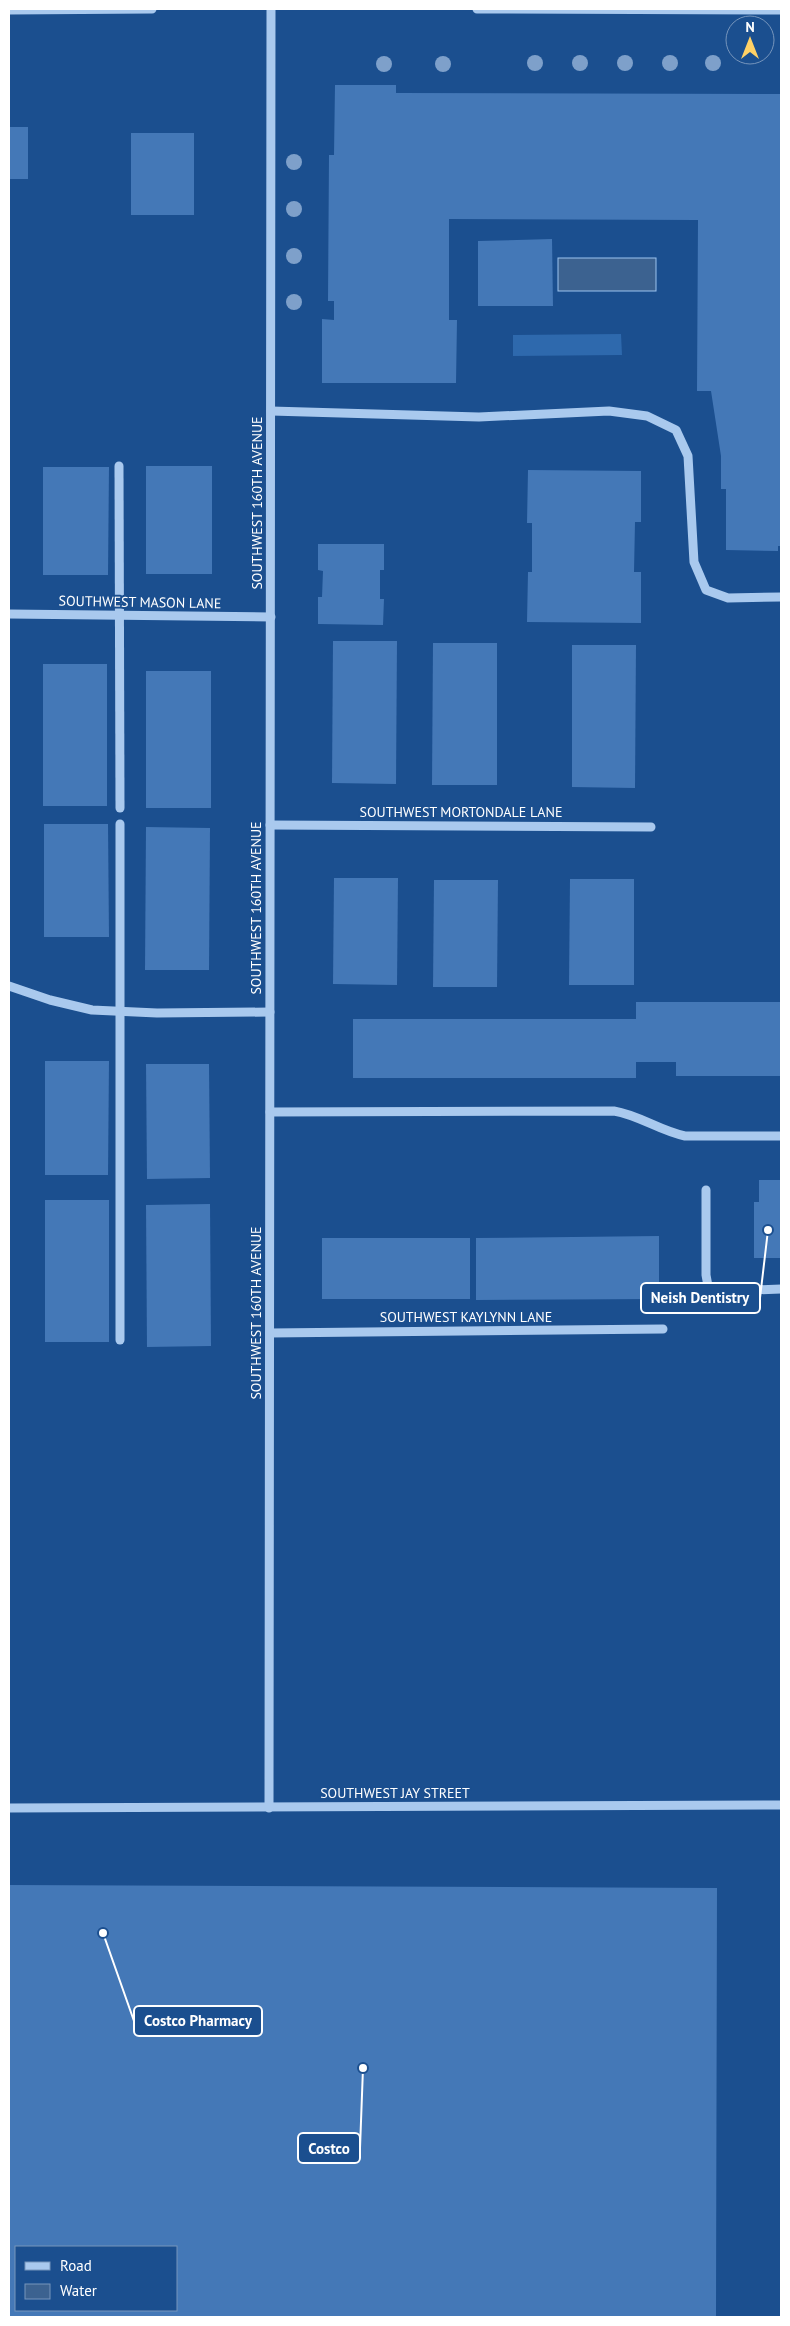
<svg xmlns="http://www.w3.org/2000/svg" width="790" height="2326" viewBox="0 0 790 2326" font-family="'PT Sans',sans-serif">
<rect width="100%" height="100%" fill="#1b4f8f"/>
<path fill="#2e69ad" d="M621,334L622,355L513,356V335Z"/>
<rect fill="#3c6290" stroke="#9cc4f0" x="558" y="258" width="98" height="33"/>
<g fill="#4478b7" fill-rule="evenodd">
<path d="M335,85H396V93L781,94V546H778V551L726,550V489H721V456L711,391H697L698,220L449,219V320H457L456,383H322V319L334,320V301H328L329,155H334Z"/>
<rect x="9" y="127" width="19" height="52"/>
<rect x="131" y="133" width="63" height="82"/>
<path d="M552,239L553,306H478V241Z"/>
<rect x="146" y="466" width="66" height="108"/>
<path d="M43,467H109L108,575H43Z"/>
<path d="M528,470L641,471V522H635L634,572H641V623L527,622L528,572H532V523H527Z"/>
<path d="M318,544H384V570H380V599H384L383,625L318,624V597H322L323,571L318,570Z"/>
<path d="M333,641H397L396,784L332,783Z"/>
<path d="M433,643H497V785H432Z"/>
<path d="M572,645H636L635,788L572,787Z"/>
<rect x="43" y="664" width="64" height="142"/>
<rect x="146" y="671" width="65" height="137"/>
<path d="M44,824H108L109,937H44Z"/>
<path d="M146,827L210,828L209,970H145Z"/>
<path d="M334,878H398L397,985L333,984Z"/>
<path d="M570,879H634V985H569Z"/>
<path d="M434,880H498L497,987H433Z"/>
<path d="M636,1002H781V1076H676V1062H636V1078H353V1019H636Z"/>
<path d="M45,1061H109L108,1175H45Z"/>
<path d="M146,1064H209L210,1178L147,1179Z"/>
<path d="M759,1180H781V1258H754V1202H759Z"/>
<rect x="45" y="1200" width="64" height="142"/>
<path d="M210,1204L211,1346L147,1347L146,1205Z"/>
<path d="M659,1236V1299L476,1300V1238Z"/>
<rect x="322" y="1238" width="148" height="61"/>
<path d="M9,1885L717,1888L716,2317H9ZM16,2247H176V2310H16Z"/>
</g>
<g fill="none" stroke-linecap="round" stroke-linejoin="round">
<g stroke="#a9c9ee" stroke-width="9">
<path d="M477,9L781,10"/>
<path d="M9,10L152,9"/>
<path d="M271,411L479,417L609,411L647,416L676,430L688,456L694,562L706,590L728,598L781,597"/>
<path d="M119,466L120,808"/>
<path d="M9,614L271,617"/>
<path d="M120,824V1340"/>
<path d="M270,825L651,827"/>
<path d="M9,986L50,1000L92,1010L157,1013L270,1012"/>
<path d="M270,1112L614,1111C639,1115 660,1131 685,1136H781"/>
<path d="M706,1190V1275L708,1286L723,1291L781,1289"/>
<path d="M270,1333L663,1329"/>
<path d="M9,1808L781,1805"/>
<path d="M269,1808L271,9"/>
</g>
</g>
<g fill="#7ea0ca">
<circle cx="535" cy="63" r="8"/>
<circle cx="580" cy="63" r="8"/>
<circle cx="625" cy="63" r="8"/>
<circle cx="670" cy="63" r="8"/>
<circle cx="713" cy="63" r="8"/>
<circle cx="384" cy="64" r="8"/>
<circle cx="443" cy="64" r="8"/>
<circle cx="294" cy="162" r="8"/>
<circle cx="294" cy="209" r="8"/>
<circle cx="294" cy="256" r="8"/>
<circle cx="294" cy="302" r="8"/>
</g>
<g text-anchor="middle" stroke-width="4" stroke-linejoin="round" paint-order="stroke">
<g font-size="14" fill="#fff" stroke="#1b4f8f">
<text transform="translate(257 503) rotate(-90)" y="5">SOUTHWEST 160TH AVENUE</text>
<text transform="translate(140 602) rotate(1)" y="5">SOUTHWEST MASON LANE</text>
<text x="461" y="817">SOUTHWEST MORTONDALE LANE</text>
<text transform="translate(256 908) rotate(-90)" y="5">SOUTHWEST 160TH AVENUE</text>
<text transform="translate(256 1313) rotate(-90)" y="5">SOUTHWEST 160TH AVENUE</text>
<text x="466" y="1322">SOUTHWEST KAYLYNN LANE</text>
<text x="395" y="1798">SOUTHWEST JAY STREET</text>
</g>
</g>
<path fill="none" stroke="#fff" stroke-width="2" d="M768 1230L760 1298M103 1933L134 2021M363 2068L360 2148"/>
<g fill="#fff" stroke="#1b4f8f" stroke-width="2">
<circle cx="768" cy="1230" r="5"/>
<circle cx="103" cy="1933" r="5"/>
<circle cx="363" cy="2068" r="5"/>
</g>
<g fill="#1b4f8f" stroke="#fff" stroke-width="2">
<rect x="641" y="1283" width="119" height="30" rx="5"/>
<rect x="134" y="2006" width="128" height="30" rx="5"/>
<rect x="298" y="2133" width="62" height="30" rx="5"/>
</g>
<g font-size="15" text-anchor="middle" font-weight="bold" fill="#fff">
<text x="700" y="1303">Neish Dentistry</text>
<text x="198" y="2026">Costco Pharmacy</text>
<text x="329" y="2154">Costco</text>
</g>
<rect width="790" height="2326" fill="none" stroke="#ffffff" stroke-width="20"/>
<rect x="15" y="2246" width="162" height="65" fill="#1b4f8f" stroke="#7695bc"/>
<rect x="25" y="2262" width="25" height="8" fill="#a9c9ee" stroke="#7695bc"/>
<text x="60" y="2271" font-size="15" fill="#ffffff">Road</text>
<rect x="25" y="2284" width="25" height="15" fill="#3c6290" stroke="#7695bc"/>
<text x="60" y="2296" font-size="15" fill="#ffffff">Water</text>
<g transform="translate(750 40)"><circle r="24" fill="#1b4f8f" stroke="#7695bc"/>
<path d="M0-4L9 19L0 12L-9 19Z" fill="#ffd166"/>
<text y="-8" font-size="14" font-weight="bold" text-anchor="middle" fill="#ffffff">N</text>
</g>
</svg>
